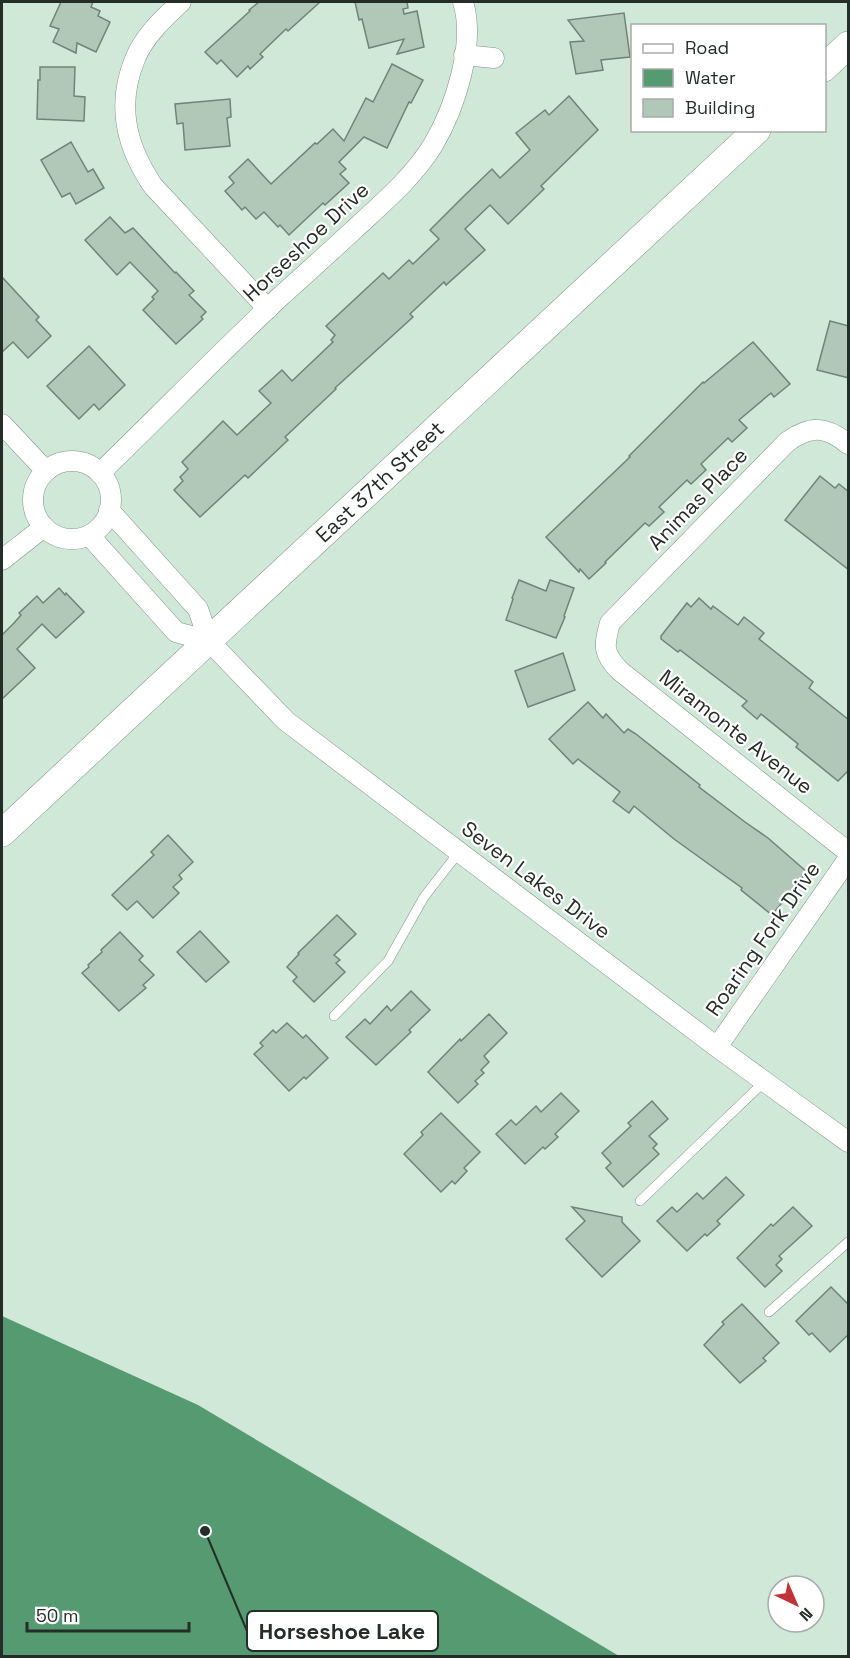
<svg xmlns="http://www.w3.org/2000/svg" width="850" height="1658" viewBox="0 0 850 1658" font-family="'Space Grotesk',sans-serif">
<rect width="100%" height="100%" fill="#d0e8d8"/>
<path fill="#559a70" d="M2,1316L198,1405L619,1656H2Z"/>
<g fill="#b1c8b8" stroke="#6f8476" stroke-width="1.5">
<path d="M61,2H93L91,7L100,11L98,16L110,22L96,52L77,43L76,53L53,42L59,29L50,26Z"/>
<path d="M259,2H320L288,31L286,29L260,54L263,57L250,69L248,66L237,77L221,60L217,64L205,52L250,11L249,10Z"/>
<path d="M355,2H407L408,8L403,9L404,14L417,11L424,47L397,54L404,39L369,48L362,19L359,20Z"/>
<path d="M624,13L630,57L601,60L603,70L576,74L570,42L584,41L568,20Z"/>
<path d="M392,64L423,80L411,103L409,102L387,148L364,137L339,162L346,169L340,174L349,183L325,205L323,203L289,235L280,225L278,227L264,212L256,219L245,207L242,210L225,191L234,183L229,177L248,159L271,184L315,143L317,144L333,129L344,141L366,98L373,102Z"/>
<path d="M40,67H75L74,96L85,97L84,121L37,119L38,80H40Z"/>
<path d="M569,96L598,130L541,186L544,189L508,224L490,205L465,229L485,250L446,285L444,282L410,314L413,317L335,388L336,389L285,437L288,440L248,478L245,475L200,517L174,490L183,481L180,477L188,469L182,462L223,421L237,435L271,403L259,391L282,370L292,381L333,342L331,340L335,335L326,326L383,273L389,279L409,260L413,264L439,239L430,230L464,196L492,169L500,178L530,150L516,133L545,110L549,115Z"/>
<path d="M230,99L231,117L227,118L230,146L185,150L183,123L177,124L175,104Z"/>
<path d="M71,142L88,172L93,169L104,188L76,204L70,193L62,197L41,160Z"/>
<path d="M110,217L125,233L133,228L175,273L176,272L194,291L189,295L206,312L201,317L203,319L176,344L143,310L154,299L152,297L158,291L130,262L117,275L85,240Z"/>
<path d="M2,277L39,317L36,320L51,336L28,358L13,342L2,352Z"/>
<path d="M830,321L849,326V378L817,370Z"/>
<path d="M753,342L790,384L774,397L771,393L739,420L747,428L732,442L728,438L701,464L706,470L691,484L687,480L659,507L664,512L649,526L645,523L605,562L606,563L589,579L580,569L579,572L546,537L630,457L629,456L703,382L704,383Z"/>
<path d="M89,346L125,385L99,410L94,404L79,419L47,386Z"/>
<path d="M820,476L835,488L839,484L849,492V570L785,520Z"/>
<path d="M519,580L546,591L550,580L574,588L564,616L565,617L556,638L506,620L513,599L512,598Z"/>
<path d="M59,588L65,595L66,593L84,612L56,638L42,624L17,649L35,668L2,699V633L3,634L14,623L21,615L19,613L37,596L43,603Z"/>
<path d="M699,598L711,609L713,606L738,625L744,617L764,633L759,639L813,682L809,688L849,720V770L838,781L796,747L798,744L761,714L757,719L742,706L747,701L680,650L678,652L661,639V636L687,603L691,607Z"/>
<path d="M563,653L575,690L528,707L515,671Z"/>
<path d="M588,702L603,718L606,714L624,733L628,729L636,734L700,785L699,787L745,822L768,838L807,872L772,915L741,890L742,888L674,839L634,806L629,813L613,801L620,792L578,759L573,764L549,739Z"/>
<path d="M168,835L193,862L179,875L182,879L173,887L179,893L153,918L137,901L127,910L112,895L154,855L151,852Z"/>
<path d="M337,915L356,934L334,955L340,960L336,963L345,972L314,1002L293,981L297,977L287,967L299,954L298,953Z"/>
<path d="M200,931L229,962L206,982L177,952Z"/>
<path d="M120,932L143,956L139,960L154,975L143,985L146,988L119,1011L82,973L89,967L88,965L102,952L101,950Z"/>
<path d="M411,991L430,1010L409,1030L411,1032L376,1065L346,1037L365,1019L370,1024L387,1006L391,1011Z"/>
<path d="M489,1014L507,1033L484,1056L489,1062L481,1070L484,1073L475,1081L478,1084L458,1103L428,1072L460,1039L461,1041Z"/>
<path d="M287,1023L303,1038L306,1035L328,1058L306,1079L304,1077L289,1091L254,1054L263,1046L260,1043L273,1030L276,1033Z"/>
<path d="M561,1093L579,1111L555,1134L558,1137L545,1149L543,1147L525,1164L496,1134L511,1120L516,1125L536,1106L541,1112Z"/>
<path d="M652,1101L668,1119L649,1136L657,1144L653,1148L659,1154L623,1187L606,1168L611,1163L602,1153L631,1126L628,1123Z"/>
<path d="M441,1113L480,1152L464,1168L467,1171L455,1184L452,1181L441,1192L404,1154L423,1135L421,1132Z"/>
<path d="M726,1177L744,1195L717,1221L720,1224L707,1236L705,1234L687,1251L657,1221L672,1207L677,1212L697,1193L703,1199Z"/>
<path d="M572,1207L622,1217V1222L640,1241L602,1277L566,1239L585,1221Z"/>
<path d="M793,1207L812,1226L779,1256L782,1259L776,1265L782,1271L765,1287L737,1258L771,1224L773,1226Z"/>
<path d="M831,1287L849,1305V1334L830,1352L812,1333L809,1335L796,1321Z"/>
<path d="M742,1304L779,1343L763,1358L766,1361L740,1383L704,1345L724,1324L722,1322Z"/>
</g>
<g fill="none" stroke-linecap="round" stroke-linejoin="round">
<defs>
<g id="service">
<path d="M334,1016L388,961L424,897L459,852"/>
<path d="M640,1201L765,1081"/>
<path d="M769,1312L848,1242"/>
</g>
<g id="minor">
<path d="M181,2C164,18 144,36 135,59C116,105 126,146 153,186L268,309"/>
<path d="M464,55L494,58"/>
<path d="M2,424L46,471"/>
<path d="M848,444C826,426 811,425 787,442L610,623C604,645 602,653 620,671L848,852"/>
<circle cx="72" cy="500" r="39"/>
<path d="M100,473C161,414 220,353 282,295C308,272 334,248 359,225C386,200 414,176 433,145C455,108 476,44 463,2"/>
<path d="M109,510L198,609L209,641L286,721L717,1047L848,1142"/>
<path d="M89,535L176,632L209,641"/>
<path d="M2,560L44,527"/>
<path d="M717,1047L848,859"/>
</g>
<g id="secondary">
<path d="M824,68L848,45"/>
<path d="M2,833L757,130"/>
</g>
</defs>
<use href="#service" stroke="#7f9586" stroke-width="10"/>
<use href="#minor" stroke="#7f9586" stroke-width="21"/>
<use href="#secondary" stroke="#7f9586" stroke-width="28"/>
<use href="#service" stroke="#fff" stroke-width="9"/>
<use href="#minor" stroke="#fff" stroke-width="20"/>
<use href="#secondary" stroke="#fff" stroke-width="27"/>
</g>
<g text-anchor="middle" stroke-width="4.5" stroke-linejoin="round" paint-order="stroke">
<g font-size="21" fill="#242d27" stroke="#fff">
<text transform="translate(306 242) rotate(-43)" y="7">Horseshoe Drive</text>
<text transform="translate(380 482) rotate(-43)" y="7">East 37th Street</text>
<text transform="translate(698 499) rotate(-46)" y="7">Animas Place</text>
<text transform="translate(736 732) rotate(38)" y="7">Miramonte Avenue</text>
<text transform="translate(536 880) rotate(37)" y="7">Seven Lakes Drive</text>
<text transform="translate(763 939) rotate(-55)" y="7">Roaring Fork Drive</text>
</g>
</g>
<path fill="none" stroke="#242d27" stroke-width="2" d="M205 1531L247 1631"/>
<circle fill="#242d27" stroke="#fff" stroke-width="2" cx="205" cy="1531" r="6"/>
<rect fill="#fff" stroke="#242d27" stroke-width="2" x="247" y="1611" width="191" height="40" rx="6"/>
<g font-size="22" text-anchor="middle" font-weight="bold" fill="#242d27">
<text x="342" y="1639">Horseshoe Lake</text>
</g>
<rect width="850" height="1658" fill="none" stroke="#242d27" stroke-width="6"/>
<rect x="631" y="24" width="195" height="108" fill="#ffffff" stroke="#a7aba9" stroke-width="1.5"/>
<rect x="643" y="44" width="30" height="9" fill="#ffffff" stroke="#a7aba9" stroke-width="1.5"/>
<text x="685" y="54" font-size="18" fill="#242d27">Road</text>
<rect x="643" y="69" width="30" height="18" fill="#559a70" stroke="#a7aba9" stroke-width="1.5"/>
<text x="685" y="84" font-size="18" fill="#242d27">Water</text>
<rect x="643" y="99" width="30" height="18" fill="#b1c8b8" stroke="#a7aba9" stroke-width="1.5"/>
<text x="685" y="114" font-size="18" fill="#242d27">Building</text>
<g transform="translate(796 1604) rotate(136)"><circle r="28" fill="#ffffff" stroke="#a7aba9" stroke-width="1.5"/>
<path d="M0-4.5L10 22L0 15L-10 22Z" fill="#c23237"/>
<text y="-9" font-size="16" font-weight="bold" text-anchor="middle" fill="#242d27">N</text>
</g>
<path d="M27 1622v9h162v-9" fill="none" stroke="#242d27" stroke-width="3"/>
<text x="36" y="1622" font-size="18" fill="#242d27" stroke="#ffffff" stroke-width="4.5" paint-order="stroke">50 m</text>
</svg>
